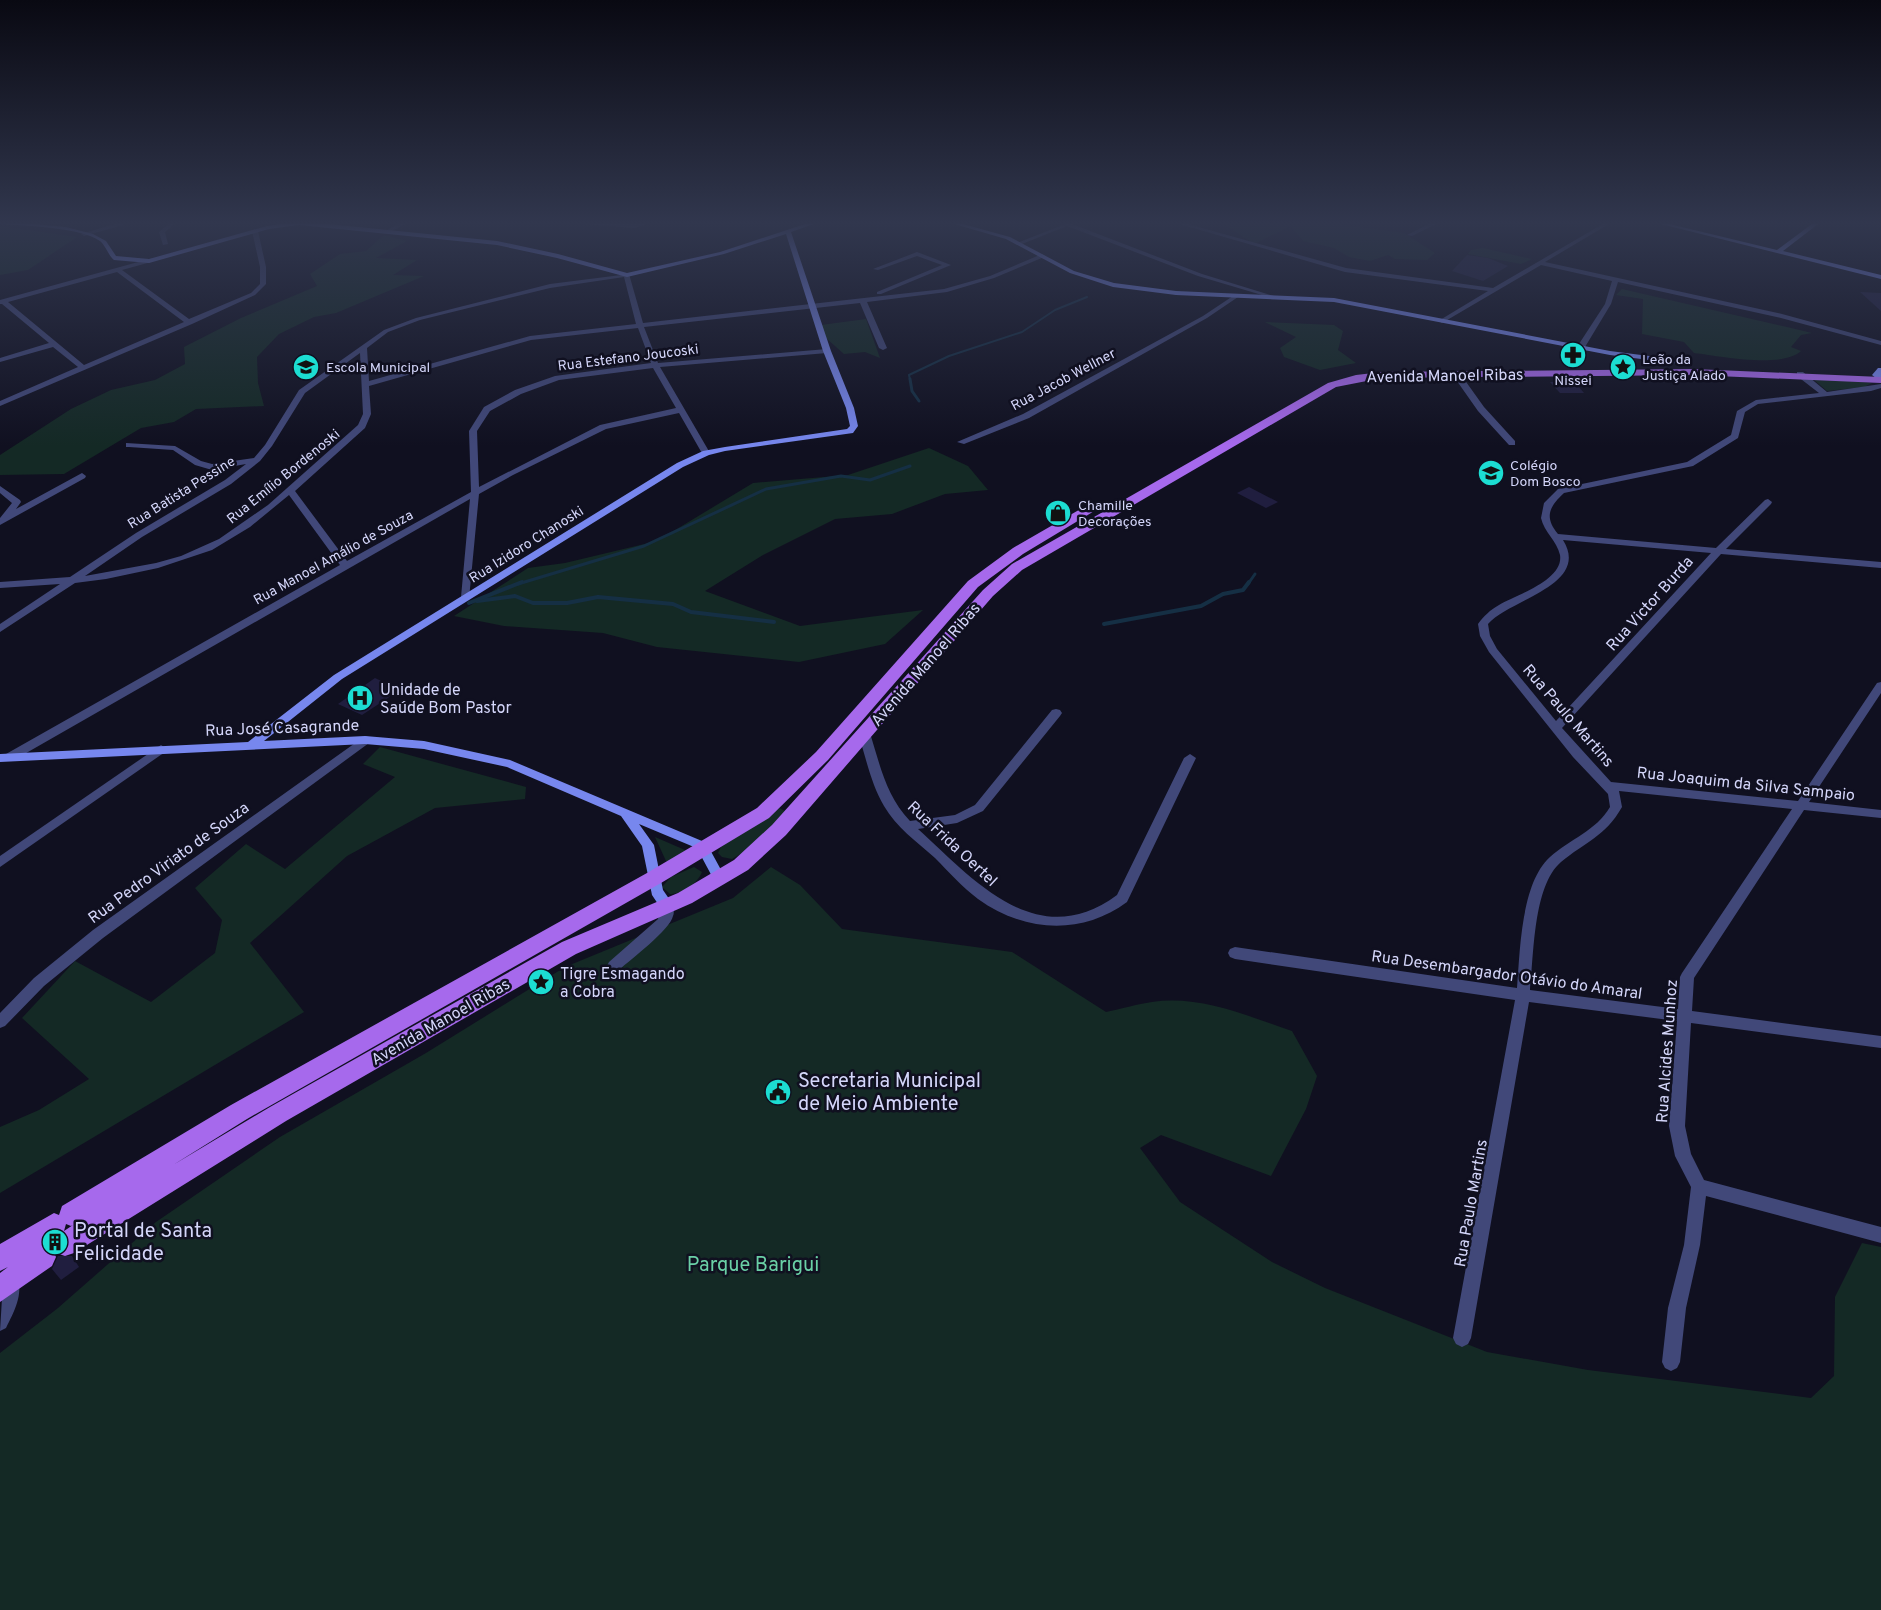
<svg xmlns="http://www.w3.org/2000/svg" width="1881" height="1610" viewBox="0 0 1881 1610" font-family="Overpass,sans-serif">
<rect width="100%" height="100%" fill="#101020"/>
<g fill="#142925">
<path d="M1219,221H1316L1404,233L1435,253L1427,260L1395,259L1388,255L1370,261L1349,257L1334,248L1303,241L1291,226L1254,244Z"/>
<path d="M0,226L77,237L28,270L0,275Z"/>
<path d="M384,235L407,241L376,258L417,260L393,275L424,276L336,313L314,317L279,334L257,357L258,383L264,406L196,409L174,422L141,428L64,474L0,475V455L71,409L111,390L155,380L185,364L184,347L241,318L317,286L310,274L340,254L366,251Z"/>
<path d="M1483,248L1532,259L1521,264L1468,254L1471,250Z"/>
<path d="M1622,289L1787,327L1812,333L1801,335L1791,347L1801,351C1781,369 1720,356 1694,353L1684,342L1642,334L1643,299L1616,295Z"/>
<path d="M866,319L880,358L865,352L844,354L826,338L821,325Z"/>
<path d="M1265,322L1334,325L1343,331L1338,350L1356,363L1320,370L1284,357L1280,348L1296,337Z"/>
<path d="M1812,378L1872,383L1864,387L1827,391Z"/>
<path d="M929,448L968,466L988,490L945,494L892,514L835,519L763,555L705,591L800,626L923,610L885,644L799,662L657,647L603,633L504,626L454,616L528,568L565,563L657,541L753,483L848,475Z"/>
<path d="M380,747L526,787L525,799L435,808L347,856L250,943L304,1012L0,1193V1127L39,1110L89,1079L22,1018L75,961L151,1002L215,953L222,920L195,888L246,844L285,869L395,777L363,764Z"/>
<path d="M779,808L787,812L747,850L732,859L722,857L718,853L721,847Z"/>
<path d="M655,837L685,850L686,852L669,862L666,861Z"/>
<path d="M694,867L702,872C697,884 682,894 670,894L662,887L671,877Z"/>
<path d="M771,867L800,885L842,929L1012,952L1106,1012C1121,1009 1137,1004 1152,1002C1201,995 1247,1016 1292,1031L1317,1076L1306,1109L1271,1176L1161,1135L1140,1148L1180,1202L1272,1262L1325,1288L1487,1352L1588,1370L1811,1398L1834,1376L1835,1297L1862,1243L1881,1247V1610H0V1353L58,1308L156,1222L280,1137L426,1053L565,967L733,898Z"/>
</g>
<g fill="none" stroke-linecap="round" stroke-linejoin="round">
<path stroke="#152f44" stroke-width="2" d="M910,380L909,375L949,356L1022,332L1055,310L1087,297"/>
<g stroke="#152f44" stroke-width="3">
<path d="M910,379L912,391L919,401"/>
<path d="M518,584L644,546L766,489L841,476L870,480L910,466"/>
<path d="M1248,584L1255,574"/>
</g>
<g stroke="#152f44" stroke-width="4">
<path d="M477,601L515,596L533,603H567L598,597L673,604L691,612L774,622"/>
<path d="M469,603L522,582"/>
<path d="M1104,624L1201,606L1223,594L1243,590L1249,582"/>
</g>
</g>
<g fill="#201e3f">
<path d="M1467,255L1488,258L1508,266L1483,281L1452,271Z"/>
<path d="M1860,292L1881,293V311Z"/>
<path d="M1574,381L1584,393H1560L1550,382Z"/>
<path d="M1249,487L1278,502L1266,508L1237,493Z"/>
<path d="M375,678L400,690L362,715L338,704Z"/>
<path d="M58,1256H72L79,1267L61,1280L52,1269Z"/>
</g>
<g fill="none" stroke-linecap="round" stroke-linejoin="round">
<g fill="#414879" fill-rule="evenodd">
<path d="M172,221H178L165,232L168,244L163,245L159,232Z"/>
<path d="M404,221H411L392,231L387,230Z"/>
<path d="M586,221L635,224L647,221H655L635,228L584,224Z"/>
<path d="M1073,221L1075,222L1072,224L1202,274L1277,297L1272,298L1198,276L1067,226L1022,244L1017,243Z"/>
<path d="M1169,221H1177L1346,268L1493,288L1608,221H1614L1545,262L1782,314L1881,341V345L1781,318L1618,282L1611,304L1585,347L1581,349L1577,347L1605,304L1612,281L1541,265L1442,323L1439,321L1440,320L1488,291L1345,272Z"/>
<path d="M1435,221H1442L1412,236L1407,235Z"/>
<path d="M121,222L123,225L84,236L81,234Z"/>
<path d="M255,229L258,231L266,267V284L255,295L192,324L0,406V401L78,367L53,347L0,362V358L49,343L2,304H0V300L149,259L151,260V262L122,270L189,319L251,293L260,284V267L252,231ZM117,272L184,322L84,365L8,302Z"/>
<path d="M917,252L951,265L881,294H877V292L942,265L917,256L878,270L873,269Z"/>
<path d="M1042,254L1045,256L1044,257L994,278L947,292L867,302L887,348L883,350L879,348L860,303L644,327L658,363L827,349L831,351L827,353L660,367L710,453L709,455H703L679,413L606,429L513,475L479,494L469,599L466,600L461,597L470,499L14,760L10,761L4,757L6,754L340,565L289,495L250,527L212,550L158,568L106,579L75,583L0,632V624L60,584L0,588V582L70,577L136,533L225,480L246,464L212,470L195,465L173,450L129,447H126V443L175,446L201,461L212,464L254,458L265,445L299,390L384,330L416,318L550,284L629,274L643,323L944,289L990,276ZM624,277L636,324L530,336L369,381L367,348L388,332L420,320L550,288ZM638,328L651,363L555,376L515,390L484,407L469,431L471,492L347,561L295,491L365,428L371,414L369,386L531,340ZM360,353L363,414L358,425L268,505L219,539L181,556L156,563L85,576L142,537L231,484L260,461L272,446L305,393ZM653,368L676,408L600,425L479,487L477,431L490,411L521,394L559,380Z"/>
<path d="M1236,294L1238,295V297L1207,318L1029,418L964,444L957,442L1023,414L1203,316Z"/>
<path d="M1453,372H1459L1484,407L1515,441V445H1509L1478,411L1452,374Z"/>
<path d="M1797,372H1803L1827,392L1881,384V388L1871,391L1758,404L1745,412L1738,438L1693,466L1564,493C1549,507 1544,517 1558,534L1716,548L1765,500L1768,499L1772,502L1771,504L1726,549L1881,562V568L1721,554L1562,728L1611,782L1798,801L1877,683L1881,682V693L1809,802L1881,810V818L1804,810L1694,978L1692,1011L1881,1036V1048L1691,1023L1685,1126L1691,1154L1704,1180L1881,1227V1243L1706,1196L1700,1245L1686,1308L1680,1362L1677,1368L1671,1371L1665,1368L1662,1362L1668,1308L1684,1245L1691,1187L1675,1156L1669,1126L1677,1021L1529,1002L1471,1338L1468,1344L1462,1347L1456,1344L1453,1338L1515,1000L1235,959L1230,957L1228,953L1230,949L1235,947L1517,988C1520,951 1521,883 1550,857C1570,839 1596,831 1610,807L1608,794L1573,757L1489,652L1480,636L1478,624C1484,616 1490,610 1499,605C1516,595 1564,580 1560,555C1557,541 1544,532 1541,518L1544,503L1558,489L1687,462L1731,435L1737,411L1756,400L1819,393L1797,376ZM1563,540L1711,553L1556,721L1497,649L1490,636L1488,624C1510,599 1591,585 1563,540ZM1619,791L1792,809L1682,973L1680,977L1678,1009L1530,990C1534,955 1533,886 1561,862C1585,842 1605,837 1622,807Z"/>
<path d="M82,473L86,476L85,478L0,525V518L12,503L0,493V486L20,500L21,502L16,509Z"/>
<path d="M1056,709L1060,710L1062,713L1060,716L983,811L957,823L918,829C974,880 1037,954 1117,895L1184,758L1190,754L1196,758L1127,902C1081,936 1024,932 978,899C962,887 949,872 935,858C917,842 896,827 884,806C871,784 866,758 858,733L864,729L870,733C880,765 886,796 910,821L955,815L975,805L1052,710Z"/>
<path d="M365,736L369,737L371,740L369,743L103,938L44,986L5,1026L0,1028V1013L34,978L93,930Z"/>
<path d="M161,745L167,749L165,752L0,867V856Z"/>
<path d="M667,901L672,902C673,907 675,912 673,916C670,930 631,959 619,970L614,972L609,970L607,966L609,962L658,919L662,902Z"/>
<path d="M11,1274L17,1276C24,1294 14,1312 6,1328L0,1331L3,1282L5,1276Z"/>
</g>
<g fill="#7787ee" fill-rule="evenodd">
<path d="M0,221L66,227L93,234L106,241L116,256L149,259L267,226L299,221L497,241L558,254L627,273L720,252L814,221H822L791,232L831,351L854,408L858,426L853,433L725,451L709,455L683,467L342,679L264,741L365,736L424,741L510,760L702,841L708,846L726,879L725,882H715L699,852L694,847L639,824L654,845L663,890L674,906L672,910H662L652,895L642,846L621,816L507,767L424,749L365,744L0,762V754L248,742L334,675L677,463L703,451L725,447L847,429L850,426L846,408L823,351L786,234L724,254L627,277L557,258L497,245L299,225L269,229L149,263L114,260C108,255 106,246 100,241C80,227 25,226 0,224Z"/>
<path d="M944,221H952L1010,237L1074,271L1114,283L1176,291L1334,298L1610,351L1688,361L1692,363L1688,365L1610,355L1334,302L1176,295L1113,287L1070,273L1006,239Z"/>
<path d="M1649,221H1657L1777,250L1816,221H1822L1783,251L1881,275V279Z"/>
<path d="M1878,368H1881V382L1872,375Z"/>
</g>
<path fill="#a669ec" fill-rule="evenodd" d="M1694,369L1881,377V383L1694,375L1382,378L1336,387L1022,570L993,596L786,835L748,870L692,903L576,954L286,1121L74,1253L65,1256L56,1253L53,1244L55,1238L44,1245L52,1248L56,1257L52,1266L0,1302V1273L8,1267L0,1271V1244L54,1213L59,1215L62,1206L231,1105L647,873L757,808L816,752L968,581L1013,548L1084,507L1089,506L1096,510L1023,554L978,587L828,760L769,818L661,883L247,1119L173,1165L270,1107L562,942L678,893L734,860L772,825L983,590L1012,564L1328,383L1356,375L1382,372ZM66,1224L71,1226L73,1225L64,1231Z"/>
</g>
<linearGradient id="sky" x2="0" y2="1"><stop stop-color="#090912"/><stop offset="0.5" stop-color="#31374e"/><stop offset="1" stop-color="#31374e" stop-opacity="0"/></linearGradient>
<rect width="1881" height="446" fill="url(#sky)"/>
<defs>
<symbol id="pharmacy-disc" viewBox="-11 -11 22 22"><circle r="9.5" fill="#1cddd2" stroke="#101020"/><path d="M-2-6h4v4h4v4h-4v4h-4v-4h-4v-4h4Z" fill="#111"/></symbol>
<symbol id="school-disc" viewBox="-11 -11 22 22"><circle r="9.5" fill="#1cddd2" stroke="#101020"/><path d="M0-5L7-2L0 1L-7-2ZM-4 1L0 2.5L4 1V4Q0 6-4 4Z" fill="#111"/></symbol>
<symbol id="sight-disc" viewBox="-11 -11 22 22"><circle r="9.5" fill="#1cddd2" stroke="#101020"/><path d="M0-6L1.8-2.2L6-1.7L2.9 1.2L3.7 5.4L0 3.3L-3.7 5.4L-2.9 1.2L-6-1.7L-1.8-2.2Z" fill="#111"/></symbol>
<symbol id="shop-disc" viewBox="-11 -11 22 22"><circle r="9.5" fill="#1cddd2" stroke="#101020"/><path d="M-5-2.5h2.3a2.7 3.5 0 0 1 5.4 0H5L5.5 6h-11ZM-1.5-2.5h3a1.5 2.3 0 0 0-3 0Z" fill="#111"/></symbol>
<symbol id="hospital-disc" viewBox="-11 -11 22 22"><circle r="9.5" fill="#1cddd2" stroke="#101020"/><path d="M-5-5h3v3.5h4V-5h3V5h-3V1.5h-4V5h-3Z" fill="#111"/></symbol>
<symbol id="civic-disc" viewBox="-11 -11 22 22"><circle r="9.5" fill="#1cddd2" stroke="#101020"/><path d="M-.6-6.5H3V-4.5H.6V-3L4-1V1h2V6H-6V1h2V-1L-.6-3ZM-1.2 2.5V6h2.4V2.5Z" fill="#111"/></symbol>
<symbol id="building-disc" viewBox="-11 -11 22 22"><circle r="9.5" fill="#1cddd2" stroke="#101020"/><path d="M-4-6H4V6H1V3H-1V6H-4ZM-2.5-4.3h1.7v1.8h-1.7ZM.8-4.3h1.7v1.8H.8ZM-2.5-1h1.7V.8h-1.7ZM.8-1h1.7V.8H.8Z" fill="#111"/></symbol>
</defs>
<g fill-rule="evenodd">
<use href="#pharmacy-disc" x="1558" y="340" width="30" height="30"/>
<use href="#school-disc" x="291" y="352" width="30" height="30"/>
<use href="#sight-disc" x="1608" y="352" width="30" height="30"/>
<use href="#school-disc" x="1476" y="458" width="30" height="30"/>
<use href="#shop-disc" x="1043" y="498" width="30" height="30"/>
<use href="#hospital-disc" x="345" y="683" width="30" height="30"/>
<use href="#sight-disc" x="526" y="967" width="30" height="30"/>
<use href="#civic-disc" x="763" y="1077" width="30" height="30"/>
<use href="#building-disc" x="40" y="1227" width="30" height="30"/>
</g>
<g text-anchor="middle" stroke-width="5" stroke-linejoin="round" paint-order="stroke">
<g font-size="14" fill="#d4d6fa" stroke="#101020">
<text transform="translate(628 357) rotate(-7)" y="5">Rua Estefano Joucoski</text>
<text transform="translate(1063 379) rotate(-28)" y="5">Rua Jacob Wellner</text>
<text transform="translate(283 476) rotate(-39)" y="5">Rua Emílio Bordenoski</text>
<text transform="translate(181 492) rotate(-32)" y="5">Rua Batista Pessine</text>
<text transform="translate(526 544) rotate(-32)" y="5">Rua Izidoro Chanoski</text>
<text transform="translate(333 557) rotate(-29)" y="5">Rua Manoel Amálio de Souza</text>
</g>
<g font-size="14" fill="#d4d6fa" stroke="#101020" text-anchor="start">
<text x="1642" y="364">Leão da<tspan x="1642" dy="16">Justiça Alado</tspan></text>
<text x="326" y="372">Escola Municipal</text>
<text x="1573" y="385" text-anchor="middle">Nissei</text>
<text x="1510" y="470">Colégio<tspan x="1510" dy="16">Dom Bosco</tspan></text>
<text x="1078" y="510">Chamille<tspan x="1078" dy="16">Decorações</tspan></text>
</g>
<g font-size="16" fill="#d4d6fa" stroke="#101020">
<text transform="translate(1445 375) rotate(-1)" y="6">Avenida Manoel Ribas</text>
<text transform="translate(1649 603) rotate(-48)" y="6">Rua Victor Burda</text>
<text transform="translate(925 664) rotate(-49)" y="6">Avenida Manoel Ribas</text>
<text transform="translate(1569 715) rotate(49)" y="6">Rua Paulo Martins</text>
<text transform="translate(282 727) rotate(-2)" y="6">Rua José Casagrande</text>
<text transform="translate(1746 783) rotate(6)" y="6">Rua Joaquim da Silva Sampaio</text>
<text transform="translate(953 843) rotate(43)" y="6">Rua Frida Oertel</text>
<text transform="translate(168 862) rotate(-36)" y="6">Rua Pedro Viriato de Souza</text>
<text transform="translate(1507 974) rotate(8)" y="6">Rua Desembargador Otávio do Amaral</text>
<text transform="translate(440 1021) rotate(-30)" y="6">Avenida Manoel Ribas</text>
<text transform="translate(1666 1051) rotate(-86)" y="6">Rua Alcides Munhoz</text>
<text transform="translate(1470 1203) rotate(-80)" y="6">Rua Paulo Martins</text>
</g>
<g font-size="16" fill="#d4d6fa" stroke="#101020" text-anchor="start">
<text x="380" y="695">Unidade de<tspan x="380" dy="18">Saúde Bom Pastor</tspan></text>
<text x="560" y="979">Tigre Esmagando<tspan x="560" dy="18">a Cobra</tspan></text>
</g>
<g font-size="20" fill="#d4d6fa" stroke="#101020" text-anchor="start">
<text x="798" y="1087">Secretaria Municipal<tspan x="798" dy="23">de Meio Ambiente</tspan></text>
<text x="74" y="1237">Portal de Santa<tspan x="74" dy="23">Felicidade</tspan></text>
</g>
<g font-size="20" fill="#6ad0a6" stroke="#101020">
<text x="753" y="1271">Parque Barigui</text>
</g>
</g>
</svg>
